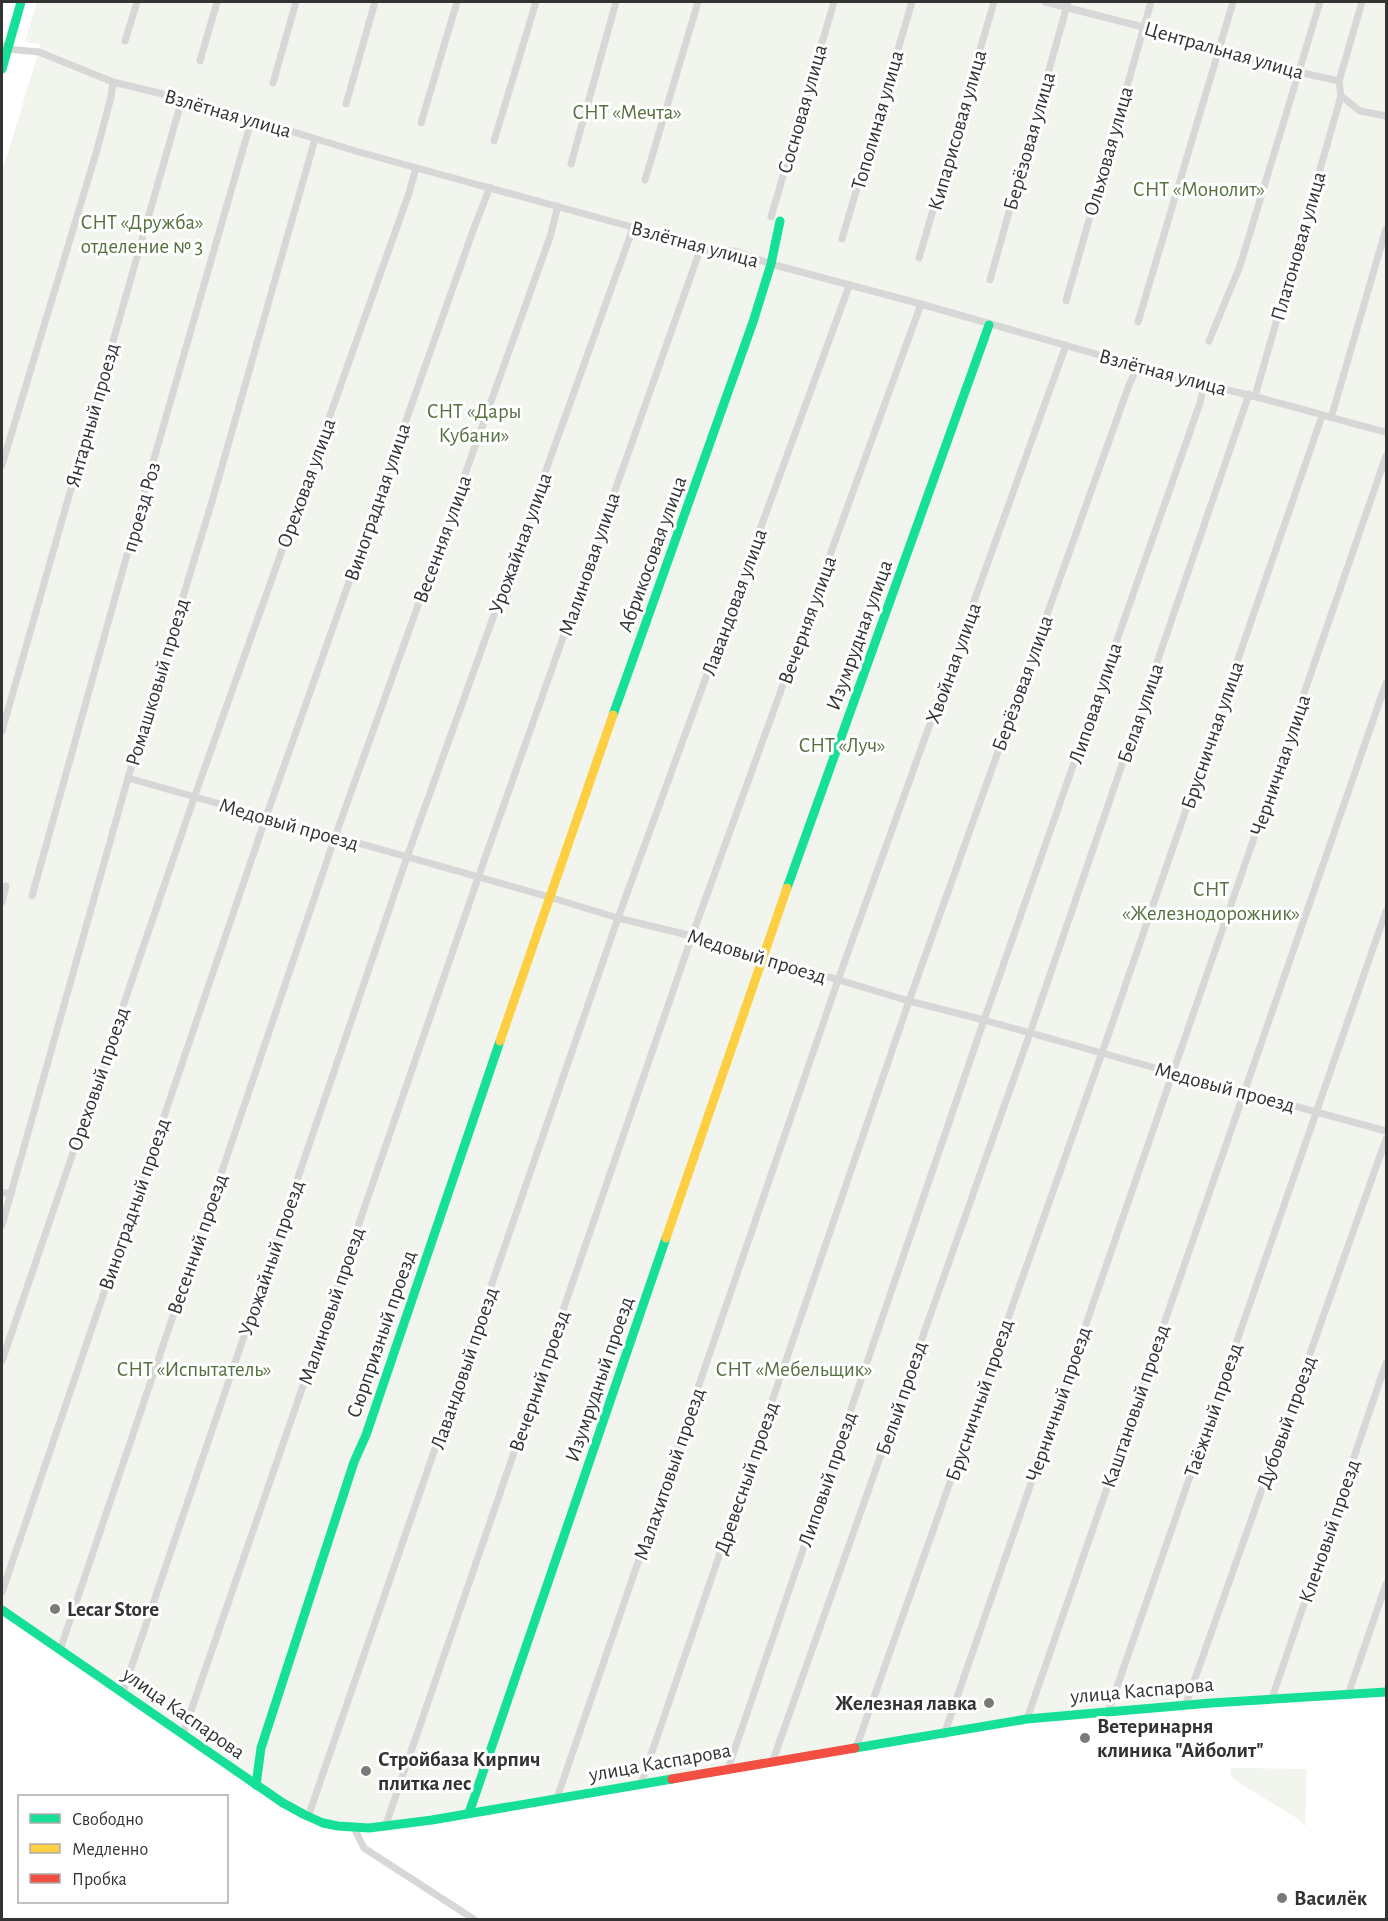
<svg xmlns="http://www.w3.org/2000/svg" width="1388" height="1921" viewBox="0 0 1388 1921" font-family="'Alegreya Sans',sans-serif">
<rect width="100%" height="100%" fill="#fff"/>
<g fill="#f1f5ed">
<path d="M37,2H1386V1692L1109,1710L385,1827L308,1817L2,1610V172L41,44L25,42Z"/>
<path d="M1232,1768L1307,1769L1305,1827L1298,1819L1236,1781L1231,1776L1230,1770Z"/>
</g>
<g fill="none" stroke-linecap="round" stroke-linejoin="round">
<g stroke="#d7d7d7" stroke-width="7">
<path d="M1045,2L1143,27L1303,73L1339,81L1341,96L1360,111L1386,116"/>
<path d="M125,41L137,2"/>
<path d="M2,45L7,49L39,52L113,82L196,102L359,152L679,240L700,250L735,251L771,264L921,304L1204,385C1266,397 1326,417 1386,432"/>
<path d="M200,61L217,2"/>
<path d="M1339,81L1362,2"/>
<path d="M273,83L296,2"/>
<path d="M346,104L375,2"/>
<path d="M421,123L457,2"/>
<path d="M494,141L536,2"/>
<path d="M571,164L616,2"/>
<path d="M645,180L698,2"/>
<path d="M771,217L834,2"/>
<path d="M842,239L912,2"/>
<path d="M919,258L994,2"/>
<path d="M990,280L1068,2"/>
<path d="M1066,301L1151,2"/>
<path d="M1138,322L1233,2"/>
<path d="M1209,341L1240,266L1320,2"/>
<path d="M1255,396L1341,96"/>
<path d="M1331,418L1386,229"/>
<path d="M2,465L97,150L111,97L113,82"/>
<path d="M2,731L182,99"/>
<path d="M128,778L549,897L618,918L692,936L909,1001L984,1020L1173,1073L1386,1131"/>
<path d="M32,896L147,483L252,118"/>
<path d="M2,902L6,886"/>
<path d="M2,1193H11"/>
<path d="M2,1225L128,778L213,498L315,139"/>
<path d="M2,1361L194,798L409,193L416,168"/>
<path d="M2,1592L266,817L474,228L490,187"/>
<path d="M60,1650L335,837L550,237L558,206"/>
<path d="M123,1692L407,857L633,228"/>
<path d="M1349,1692L1386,1584"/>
<path d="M1272,1698L1386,1363"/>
<path d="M1186,1704L1386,1139"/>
<path d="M1109,1710L1386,911"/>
<path d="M1027,1719L1386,683"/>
<path d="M183,1734L478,878L700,250"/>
<path d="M944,1735L1386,456"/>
<path d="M856,1748L1102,1053L1322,416"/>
<path d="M772,1763L1030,1033L1249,394"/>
<path d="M728,1769L984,1020L1200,403L1204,385"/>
<path d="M641,1784L909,1001L1129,385L1138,366"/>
<path d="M557,1798L838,980L1066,345"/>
<path d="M308,1817L618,918L849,286"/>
<path d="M385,1827L692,936L921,304"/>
<path d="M354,1828L364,1848L475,1920"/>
</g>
<g stroke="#16e098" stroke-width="9">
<path d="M2,69L21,2"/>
<path d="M613,715L753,322L771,264L780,221"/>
<path d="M787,888L989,325"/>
<path d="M2,1610L283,1803L305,1815L323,1823L338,1826L369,1828L432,1820L672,1779"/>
<path d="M855,1748L1027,1719L1211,1703L1386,1692"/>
<path d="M256,1785L261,1748L354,1462L366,1435L500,1041"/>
<path d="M469,1813L666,1238"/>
</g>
<g stroke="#ffcf43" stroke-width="9">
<path d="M500,1041L613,715"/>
<path d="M666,1238L787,888"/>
</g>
<path stroke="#f24e42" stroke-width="9" d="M672,1779L855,1748"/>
</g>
<g fill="#7a7a7a" stroke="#fff" stroke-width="2">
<circle cx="55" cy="1609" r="6"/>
<circle cx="989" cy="1703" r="6"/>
<circle cx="1085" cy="1738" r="6"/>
<circle cx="366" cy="1771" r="6"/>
<circle cx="1282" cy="1898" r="6"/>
</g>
<g text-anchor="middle" stroke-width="6" stroke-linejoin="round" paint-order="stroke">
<g font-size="21" fill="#333" stroke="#fff">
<text transform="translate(1224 50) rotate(16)" y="7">Центральная улица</text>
<text transform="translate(802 109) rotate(-74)" y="7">Сосновая улица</text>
<text transform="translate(228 113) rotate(16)" y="7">Взлётная улица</text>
<text transform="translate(877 120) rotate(-74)" y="7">Тополиная улица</text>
<text transform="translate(957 130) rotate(-74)" y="7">Кипарисовая улица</text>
<text transform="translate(1029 141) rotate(-74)" y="7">Берёзовая улица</text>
<text transform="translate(1108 151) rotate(-74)" y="7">Ольховая улица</text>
<text transform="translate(695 244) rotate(15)" y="7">Взлётная улица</text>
<text transform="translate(1298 246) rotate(-74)" y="7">Платоновая улица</text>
<text transform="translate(1163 372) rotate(15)" y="7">Взлётная улица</text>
<text transform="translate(92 415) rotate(-74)" y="7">Янтарный проезд</text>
<text transform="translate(306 483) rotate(-70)" y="7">Ореховая улица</text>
<text transform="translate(377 502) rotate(-71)" y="7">Виноградная улица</text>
<text transform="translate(141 507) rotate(-74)" y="7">проезд Роз</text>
<text transform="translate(442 539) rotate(-70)" y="7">Весенняя улица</text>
<text transform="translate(520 543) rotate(-70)" y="7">Урожайная улица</text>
<text transform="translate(652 554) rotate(-70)" y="7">Абрикосовая улица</text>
<text transform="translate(589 564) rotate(-71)" y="7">Малиновая улица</text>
<text transform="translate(734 602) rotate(-70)" y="7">Лавандовая улица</text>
<text transform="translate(807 620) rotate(-70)" y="7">Вечерняя улица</text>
<text transform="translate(859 635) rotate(-70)" y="7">Изумрудная улица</text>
<text transform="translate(953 663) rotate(-70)" y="7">Хвойная улица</text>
<text transform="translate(157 682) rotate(-73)" y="7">Ромашковый проезд</text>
<text transform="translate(1022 683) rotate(-70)" y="7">Берёзовая улица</text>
<text transform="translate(1095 703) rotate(-71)" y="7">Липовая улица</text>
<text transform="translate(1140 713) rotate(-71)" y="7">Белая улица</text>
<text transform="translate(1212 735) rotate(-71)" y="7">Брусничная улица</text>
<text transform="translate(1280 765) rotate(-71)" y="7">Черничная улица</text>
<text transform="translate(289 824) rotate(16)" y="7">Медовый проезд</text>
<text transform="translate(757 956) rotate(17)" y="7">Медовый проезд</text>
<text transform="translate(98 1079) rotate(-71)" y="7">Ореховый проезд</text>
<text transform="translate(1225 1087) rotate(15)" y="7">Медовый проезд</text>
<text transform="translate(134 1204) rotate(-71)" y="7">Виноградный проезд</text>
<text transform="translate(197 1244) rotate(-71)" y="7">Весенний проезд</text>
<text transform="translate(271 1258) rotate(-71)" y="7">Урожайный проезд</text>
<text transform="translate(331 1306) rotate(-71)" y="7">Малиновый проезд</text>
<text transform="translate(381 1334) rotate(-71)" y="7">Сюрпризный проезд</text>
<text transform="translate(464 1368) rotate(-71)" y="7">Лавандовый проезд</text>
<text transform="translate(599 1379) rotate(-71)" y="7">Изумрудный проезд</text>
<text transform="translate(539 1381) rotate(-71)" y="7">Вечерний проезд</text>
<text transform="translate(901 1398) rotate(-71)" y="7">Белый проезд</text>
<text transform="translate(979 1400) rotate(-71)" y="7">Брусничный проезд</text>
<text transform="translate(1058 1404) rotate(-71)" y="7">Черничный проезд</text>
<text transform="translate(1135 1406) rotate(-71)" y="7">Каштановый проезд</text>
<text transform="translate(1213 1410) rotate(-71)" y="7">Таёжный проезд</text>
<text transform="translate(1286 1422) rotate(-70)" y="7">Дубовый проезд</text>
<text transform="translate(669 1474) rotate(-71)" y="7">Малахитовый проезд</text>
<text transform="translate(746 1478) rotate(-71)" y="7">Древесный проезд</text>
<text transform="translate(827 1479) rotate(-71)" y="7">Липовый проезд</text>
<text transform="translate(1329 1531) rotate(-71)" y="7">Кленовый проезд</text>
<text transform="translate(1142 1690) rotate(-5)" y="7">улица Каспарова</text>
<text transform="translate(184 1713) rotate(35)" y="7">улица Каспарова</text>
<text transform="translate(660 1762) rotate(-10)" y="7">улица Каспарова</text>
</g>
<g font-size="21" fill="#56703f" stroke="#fff">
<text x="627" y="119">СНТ «Мечта»</text>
<text x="1199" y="196">СНТ «Монолит»</text>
<text x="142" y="229">СНТ «Дружба»<tspan x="142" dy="24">отделение № 3</tspan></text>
<text x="474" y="418">СНТ «Дары<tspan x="474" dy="24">Кубани»</tspan></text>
<text x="842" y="752">СНТ «Луч»</text>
<text x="1211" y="896">СНТ<tspan x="1211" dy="24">«Железнодорожник»</tspan></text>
<text x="194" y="1376">СНТ «Испытатель»</text>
<text x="794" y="1376">СНТ «Мебельщик»</text>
</g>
<g font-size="21" font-weight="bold" fill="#333" stroke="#fff" text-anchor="start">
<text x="67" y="1616">Lecar Store</text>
<text x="977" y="1710" text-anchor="end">Железная лавка</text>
<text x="1097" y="1733">Ветеринарня<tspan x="1097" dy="24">клиника "Айболит"</tspan></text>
<text x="378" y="1766">Стройбаза Кирпич<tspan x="378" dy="24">плитка лес</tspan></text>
<text x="1294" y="1905">Василёк</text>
</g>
</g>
<rect width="1388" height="1921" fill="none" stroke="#333333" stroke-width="6"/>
<rect x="18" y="1795" width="210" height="108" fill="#ffffff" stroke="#adadad" stroke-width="1.5"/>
<rect x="30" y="1814" width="30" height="9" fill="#16e098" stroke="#adadad" stroke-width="1.5"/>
<text x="72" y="1825" font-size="18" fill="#333333">Свободно</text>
<rect x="30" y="1844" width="30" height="9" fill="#ffcf43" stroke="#adadad" stroke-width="1.5"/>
<text x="72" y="1855" font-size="18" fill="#333333">Медленно</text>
<rect x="30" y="1874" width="30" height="9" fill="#f24e42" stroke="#adadad" stroke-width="1.5"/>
<text x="72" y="1885" font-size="18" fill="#333333">Пробка</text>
</svg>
